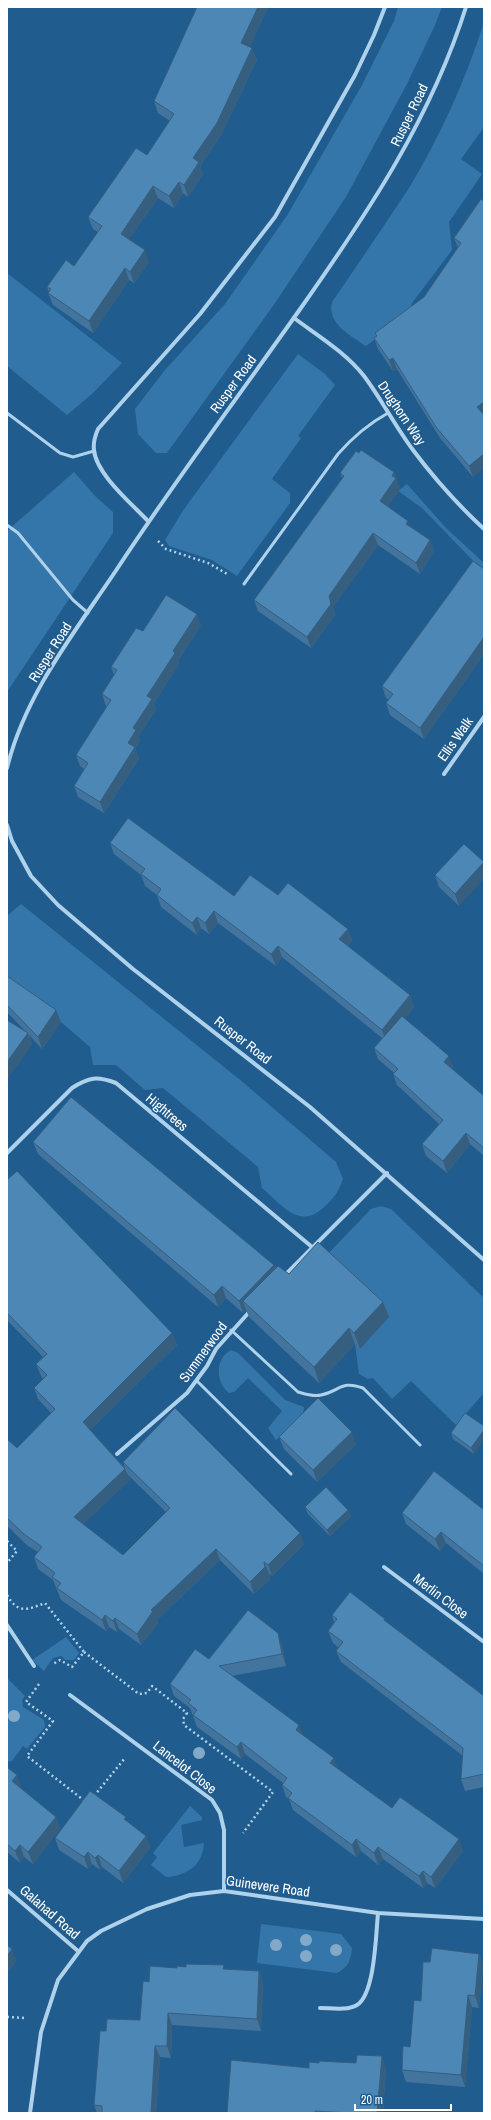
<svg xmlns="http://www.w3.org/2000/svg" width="491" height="2120" viewBox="0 0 491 2120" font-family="'Archivo Narrow',sans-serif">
<rect width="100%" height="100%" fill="#205c8d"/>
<g fill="#3476aa">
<path d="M398,7H442L435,25L407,84L346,197L273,306L167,453H156L138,434L135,409L165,370L225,304L288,214L362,85L394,21Z"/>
<path d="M484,22V127L461,159L482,174L449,222L452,250L412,303L410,311L411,313L366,346C350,335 327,324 332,302C358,264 384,226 409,188C440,137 466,79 484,22Z"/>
<path d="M7,273L122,363L93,393L67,415L7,366Z"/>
<path d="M298,354L325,374L335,385L298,436L301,438L272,479L290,493V503L237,576L212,560L169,546L165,540L184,509Z"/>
<path d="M74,472L95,496L113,512V533L7,692V531Z"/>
<path d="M407,484L446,528L484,563L482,570L422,508L398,491Z"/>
<path d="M21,904L239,1079L336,1162L343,1179C338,1193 334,1198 323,1208C299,1230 281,1204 262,1188L258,1167L163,1088L145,1090L116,1065H93L90,1047L61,1022L7,984V916Z"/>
<path d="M381,1206L391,1209L484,1298V1393L456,1425L411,1381L392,1399L373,1378L368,1379L359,1374L355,1344L360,1348L324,1258L371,1209Z"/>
<path d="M231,1350L238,1353L285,1400L304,1407L303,1413L276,1440L268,1428L282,1411L248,1378L234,1392L229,1393C216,1383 214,1359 231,1350Z"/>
<path d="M66,1637L79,1653L74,1660H66L61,1656L53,1658L44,1671L32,1660Z"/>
<path d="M7,1678L25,1696L22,1700L23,1707L44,1720L45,1727L27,1749L23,1746L12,1761L7,1762Z"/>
<path d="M190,1806L202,1817V1820L181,1825L184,1847L204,1843C203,1865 187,1876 166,1877L151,1865L157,1857L153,1853Z"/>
<path d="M261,1924L341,1934L352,1948C351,1961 348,1967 337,1973L257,1963Z"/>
</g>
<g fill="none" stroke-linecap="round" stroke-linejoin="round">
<g stroke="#aed1ec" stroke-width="2.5" stroke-dasharray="2 3" stroke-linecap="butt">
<path d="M158,541L166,549L208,563L229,575"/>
<path d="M7,1541L17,1551L7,1563"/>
<path d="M7,1595C18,1614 27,1610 45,1603L84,1652L72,1667L60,1660L53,1664"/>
<path d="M84,1652L139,1694L147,1693L152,1686L187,1713L183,1719L184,1725L273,1792L243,1833"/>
<path d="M39,1684L26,1702L53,1721L27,1756L86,1802"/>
<path d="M94,1796L125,1758"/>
<path d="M7,2017L26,2018"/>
</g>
<g stroke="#aed1ec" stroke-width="3">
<path d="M7,413L60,453L73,457L94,451"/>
<path d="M7,525L18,533L73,600L88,613"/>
<path d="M244,584L338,454C353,437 368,424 388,413"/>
<path d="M231,1330L298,1392C305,1394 313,1397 321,1395C340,1391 341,1380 363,1388L420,1445"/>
<path d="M197,1381L291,1474"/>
</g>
<g stroke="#aed1ec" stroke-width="4">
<path d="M294,318C318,336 345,352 364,376C382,400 395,426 413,450C434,478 458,505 484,529"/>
<path d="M148,521C132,504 96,474 94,450C93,443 95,436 98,429L200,314L275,217L355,75L374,35L385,7"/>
<path d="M7,768C25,694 75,632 117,569C176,479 241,393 303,305C369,211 431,118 466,7"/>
<path d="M444,774L484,717"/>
<path d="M7,825L12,841L31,876L58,905L133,969L310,1107L484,1260"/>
<path d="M7,1153L72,1088C89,1077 97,1076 116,1083L312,1247"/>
<path d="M284,1276L387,1173"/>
<path d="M117,1454L187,1393L207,1366L216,1349L251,1310"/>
<path d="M384,1567L484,1642"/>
<path d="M7,1625L34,1666"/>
<path d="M70,1695L212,1800L220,1813L224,1830V1891"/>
<path d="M7,1890L78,1951"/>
<path d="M320,2008C331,2008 347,2011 357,2005C375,1994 376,1933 378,1913"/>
<path d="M30,2113L41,2032L58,1980L87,1941L101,1931L147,1909L190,1895L224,1891L378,1913L484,1919"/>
</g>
</g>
<g fill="#82aac8">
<circle cx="14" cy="1716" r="6"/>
<circle cx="199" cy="1753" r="6"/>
<circle cx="306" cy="1940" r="6"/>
<circle cx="276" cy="1945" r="6"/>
<circle cx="336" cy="1950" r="6"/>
<circle cx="306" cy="1956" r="6"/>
</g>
<g fill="#42749d" fill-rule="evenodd">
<path d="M197,7H268L250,46L257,60L221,135L200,166L203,174L188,197L183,193L174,208L158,198L129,239L149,262L134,283L129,280L93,333L53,305L48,293L49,292L47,287L74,266L98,232L93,229L88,217L147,155L170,121L158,113L154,101Z"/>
<path d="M481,199L473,477L440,438L397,369L393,371L378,349L374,338L376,336L375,333L424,297L458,248L454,238Z"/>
<path d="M394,472L400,490L388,506L410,526L430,540L434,551L420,574L378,545L333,607L335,615L311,648L258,611L254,600L342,478L340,473Z"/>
<path d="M484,569V654L424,739L390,715L386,703L389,700L386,698L382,686Z"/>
<path d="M201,625L178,661L179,664L154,703L156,710L138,737L140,741L135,748L139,759L104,813L78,797L74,786L84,769L80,766L76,755L107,706H106L102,694L114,675L111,667L143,631Z"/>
<path d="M110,843L234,896L278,895L348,929L352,940L348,946L410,995L414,1007L404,1019L453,1067L452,1069L484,1096V1156L470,1144L447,1173L426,1156L422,1144L439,1124L397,1085L393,1074L394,1073L378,1059L374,1048L382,1038L282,957L276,966L218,923L209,934L201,928L197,935L161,907L157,895L145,886L141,875L114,854Z"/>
<path d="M464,844L459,906L439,887L435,875Z"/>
<path d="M7,976L61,1022L42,1049L29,1035L32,1045L25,1031L7,1012Z"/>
<path d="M33,1142L274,1265L276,1268L389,1317L360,1349L355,1344L319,1383L249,1317L246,1310L243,1313L226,1298L218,1307L38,1154Z"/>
<path d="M7,1180L172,1333L177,1345L90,1430L125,1468L123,1462L304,1544L272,1576L269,1573L270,1579L254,1594L220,1560L157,1620L158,1623L141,1645L119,1629L117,1632L109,1627L106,1631L61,1600L53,1580L38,1569L34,1557L38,1552L28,1546L7,1526V1439L17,1448L51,1413L38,1399L34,1388L43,1379L41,1376L36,1364L43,1357L7,1320ZM127,1474L166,1512L123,1555L83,1524L130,1480Z"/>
<path d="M465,1413L474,1454L453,1439L451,1433Z"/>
<path d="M279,1437L356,1444L317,1482L284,1449Z"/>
<path d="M305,1507L348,1510L351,1516L330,1536L308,1514Z"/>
<path d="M484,1510V1574L446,1543L440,1551L406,1524L402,1513Z"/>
<path d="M332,1615L386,1622L484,1696V1787L465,1791L461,1779L463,1756L341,1662L336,1651L339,1648L333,1643L328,1631L334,1623Z"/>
<path d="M282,1644L286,1666L232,1676L303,1735L338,1769L392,1808L463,1851L435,1888L427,1883L423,1888L383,1859L378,1865L361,1851L356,1857L293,1810L289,1799L286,1797L282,1785L283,1783L245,1754L241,1759L197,1727L190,1708L174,1696L170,1684L209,1659Z"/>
<path d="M7,1767L21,1787L20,1788L56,1817L60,1829L33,1864L24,1857L20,1863L7,1852Z"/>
<path d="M128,1822L146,1836L150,1848L123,1883L102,1867L100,1870L92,1864L88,1869L59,1850L55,1838Z"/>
<path d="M479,1954L483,1965L479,2008L472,2007L465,2087L406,2082L402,2070L410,2047L430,1962Z"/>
<path d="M186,1967L259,1971L263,1983L261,2031L172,2025L171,2058L160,2057L156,2113H97L94,2105L106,2031L140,2020L149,1982L177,1968Z"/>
<path d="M309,2068H386L383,2113H227Z"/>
</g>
<g fill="#365e7f">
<path d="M258,7H268L246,55L241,43Z"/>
<path d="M252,48L257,60L221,135L200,166L203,174L188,197L184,185L193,158Z"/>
<path d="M179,182L183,193L174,208L169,196Z"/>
<path d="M153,186L158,198L125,245L121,234Z"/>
<path d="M145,250L149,262L134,283L130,272Z"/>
<path d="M125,268L129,280L93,333L89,321Z"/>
<path d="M393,358L397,369L393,371L389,360Z"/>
<path d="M484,402V416L477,407Z"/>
<path d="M484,454V468L473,477L469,466Z"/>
<path d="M394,472L400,490L384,512L380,501L392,476Z"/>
<path d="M408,521L412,532L406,524Z"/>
<path d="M373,533L378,545L333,607L335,615L311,648L307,637L329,596Z"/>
<path d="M430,540L434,551L420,574L416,563Z"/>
<path d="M197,614L201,625L178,661L179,664L154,703L156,710L138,737L140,741L135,748L139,759L104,813L100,802L128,743L133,728L147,696L173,651Z"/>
<path d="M484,637V654L424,739L420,728Z"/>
<path d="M484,862V879L459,906L455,894Z"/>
<path d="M214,911L218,923L209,934L205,923Z"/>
<path d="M197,917L201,928L197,935L192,923Z"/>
<path d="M348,929L352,940L344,951L339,939Z"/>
<path d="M278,946L282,957L276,966L271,954Z"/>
<path d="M410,995L414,1007L386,1041L382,1030Z"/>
<path d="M56,1010L61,1022L42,1049L38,1037Z"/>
<path d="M28,1033L32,1045L7,1080V1062Z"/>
<path d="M449,1056L453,1067L448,1073L444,1062Z"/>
<path d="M466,1133L470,1144L447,1173L443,1161Z"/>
<path d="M274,1265L279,1277L243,1301L246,1310L243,1313L239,1301Z"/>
<path d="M222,1286L226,1298L218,1307L214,1295Z"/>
<path d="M383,1302L389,1317L360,1349L354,1333Z"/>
<path d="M349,1328L355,1344L319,1383L314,1367Z"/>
<path d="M172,1333L177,1345L87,1433L83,1422Z"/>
<path d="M484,1430V1440L474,1454L471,1448Z"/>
<path d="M352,1432L356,1444L317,1482L313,1470Z"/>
<path d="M125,1469L130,1480L78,1529L74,1517Z"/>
<path d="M348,1510L351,1516L330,1536L327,1530Z"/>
<path d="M441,1532L446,1543L440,1551L435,1539Z"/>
<path d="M300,1533L304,1544L272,1576L268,1565Z"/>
<path d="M216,1549L220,1560L157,1620L158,1623L141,1645L137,1634L151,1610Z"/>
<path d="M264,1562L269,1573L270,1579L254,1594L250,1582Z"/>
<path d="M105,1615L109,1627L106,1631L102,1620Z"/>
<path d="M115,1618L119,1629L117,1632L113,1621Z"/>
<path d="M278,1633L282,1644L286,1666L282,1654Z"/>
<path d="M299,1725L304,1737L296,1730Z"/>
<path d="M241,1742L245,1754L241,1759L237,1747Z"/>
<path d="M334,1758L338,1770L330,1763Z"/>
<path d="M17,1775L21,1787L16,1793L12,1781Z"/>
<path d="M56,1817L60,1829L33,1864L28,1852Z"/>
<path d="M146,1836L150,1848L123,1883L119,1871Z"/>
<path d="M356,1839L361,1851L356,1857L352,1845Z"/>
<path d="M459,1839L463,1851L435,1888L431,1877Z"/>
<path d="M20,1845L24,1857L20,1863L15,1851Z"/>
<path d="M378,1847L383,1859L378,1865L374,1853Z"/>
<path d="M88,1852L92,1864L88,1869L84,1857Z"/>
<path d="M98,1855L102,1867L100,1870L95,1858Z"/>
<path d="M423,1871L427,1883L423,1888L419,1876Z"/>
<path d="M12,1949L17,1961L7,1974V1956Z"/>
<path d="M479,1954L483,1965L479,2008L475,1996Z"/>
<path d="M259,1971L263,1983L261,2031L257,2019Z"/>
<path d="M468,1995L472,2007L465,2087L461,2075Z"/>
<path d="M168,2013L172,2025L171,2058L167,2046Z"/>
<path d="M155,2046L160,2057L156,2113H151Z"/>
<path d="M382,2056L386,2068L383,2113H377Z"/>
</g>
<g fill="#4d87b6" stroke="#365e7f">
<path d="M197,7H258L241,43L252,48L217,123L193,158L199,162L184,185L179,182L169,196L153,186L121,234L145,250L130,272L125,268L89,321L48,293L51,289L47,287L66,260L74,266L102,226L88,217L136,148L147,155L174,114L154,101Z"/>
<path d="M481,199L484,202V402L477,407L484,415V454L469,466L436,427L393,358L389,360L374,338L377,336L375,333L424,297L461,243L454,238Z"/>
<path d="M361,450L394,472L392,476L396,478L380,501L408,521L406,524L430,540L416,563L373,533L329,596L331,604L307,637L254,600L344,476L340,473L356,451L359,453Z"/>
<path d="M473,561L484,569V637L420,728L386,703L393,694L382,686Z"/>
<path d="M166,595L197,614L173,651L175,653L147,696L152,699L133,728L136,730L128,743L135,747L100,802L74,786L88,763L76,755L111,700L102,694L117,670L111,667L136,628L143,631Z"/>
<path d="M128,818L234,896L250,875L278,895L288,883L348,929L339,939L410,995L382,1030L278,946L271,954L214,911L205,923L197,917L192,923L157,895L161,889L141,874L145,869L110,843Z"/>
<path d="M464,844L484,862L455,894L435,875Z"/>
<path d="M7,976L56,1010L38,1037L7,1005Z"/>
<path d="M402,1016L449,1056L444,1062L484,1096V1148L466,1133L443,1161L422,1144L443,1120L393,1074L398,1069L374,1048Z"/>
<path d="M7,1020L28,1033L7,1062Z"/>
<path d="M71,1097L274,1265L239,1301L222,1286L214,1295L33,1142Z"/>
<path d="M17,1171L172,1333L83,1422L125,1469L74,1517L123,1555L170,1508L123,1462L175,1408L300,1533L268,1565L264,1562L265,1567L250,1582L216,1549L151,1610L153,1611L137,1634L115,1618L113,1621L105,1615L102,1620L57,1588L61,1583L52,1577L55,1573L34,1557L42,1547L24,1534L7,1518V1439L17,1448L55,1409L34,1388L47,1375L36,1364L47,1354L7,1313V1180Z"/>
<path d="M318,1242L383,1302L354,1333L349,1328L314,1367L243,1301L278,1266L289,1274Z"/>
<path d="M318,1398L352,1432L313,1470L279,1437Z"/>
<path d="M465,1413L484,1426V1430L471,1448L451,1433Z"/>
<path d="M434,1471L484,1510V1566L441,1532L435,1539L402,1513Z"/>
<path d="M326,1487L348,1510L327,1530L305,1507Z"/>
<path d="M350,1592L385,1619L384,1620L484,1696V1774L461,1779L463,1748L336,1651L343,1642L328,1631L337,1619L332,1615Z"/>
<path d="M248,1610L278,1633L282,1654L219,1666L299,1725L296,1730L334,1758L330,1763L392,1808L400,1797L459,1839L431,1877L423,1871L419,1876L378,1847L374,1853L356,1839L352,1845L288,1798L292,1793L282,1785L287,1778L241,1742L237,1747L193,1715L197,1710L188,1703L191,1700L170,1684L195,1649L209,1659Z"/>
<path d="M7,1767L17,1775L12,1781L56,1817L28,1852L20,1845L15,1851L7,1844Z"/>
<path d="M90,1791L126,1817L124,1819L146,1836L119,1871L98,1855L95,1858L88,1852L84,1857L55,1838Z"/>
<path d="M7,1945L12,1949L7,1956Z"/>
<path d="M432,1948L479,1954L475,1996L468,1995L461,2075L402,2070L403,2046L410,2047L414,2000L421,2001L423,1962H430Z"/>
<path d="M186,1964L224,1965L223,1969L259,1971L257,2019L168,2013L167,2046H155L151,2113H102V2106L94,2105L100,2031H106L107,2019L140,2020L143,1981L149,1982L150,1966L177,1968V1966L186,1967Z"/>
<path d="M357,2055L382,2056L377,2113H349L315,2111V2113H227L231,2060L309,2068V2062L319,2063V2061L356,2063Z"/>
</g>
<g text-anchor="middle" stroke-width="3" stroke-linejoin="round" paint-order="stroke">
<g font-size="14" fill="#fff" stroke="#205c8d">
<text transform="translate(409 115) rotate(-64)" y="5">Rusper Road</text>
<text transform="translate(233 384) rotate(-54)" y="5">Rusper Road</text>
<text transform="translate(402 413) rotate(56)" y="5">Drughorn Way</text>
<text transform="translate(50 652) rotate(-58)" y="5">Rusper Road</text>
<text transform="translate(455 739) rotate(-55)" y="5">Ellis Walk</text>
<text transform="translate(243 1040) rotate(38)" y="5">Rusper Road</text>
<text transform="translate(167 1112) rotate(40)" y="5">Hightrees</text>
<text transform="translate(203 1352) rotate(-54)" y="5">Summerwood</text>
<text transform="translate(441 1596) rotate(37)" y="5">Merlin Close</text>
<text transform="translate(185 1767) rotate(38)" y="5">Lancelot Close</text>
<text transform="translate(268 1886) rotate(8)" y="5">Guinevere Road</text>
<text transform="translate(50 1912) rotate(41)" y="5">Galahad Road</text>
</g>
</g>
<rect width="491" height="2120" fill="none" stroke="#ffffff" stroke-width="16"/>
<path d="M355 2104v6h96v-6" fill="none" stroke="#ffffff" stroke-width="2"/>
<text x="361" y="2104" font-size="12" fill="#ffffff" stroke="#205c8d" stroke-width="3" paint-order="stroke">20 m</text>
</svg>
